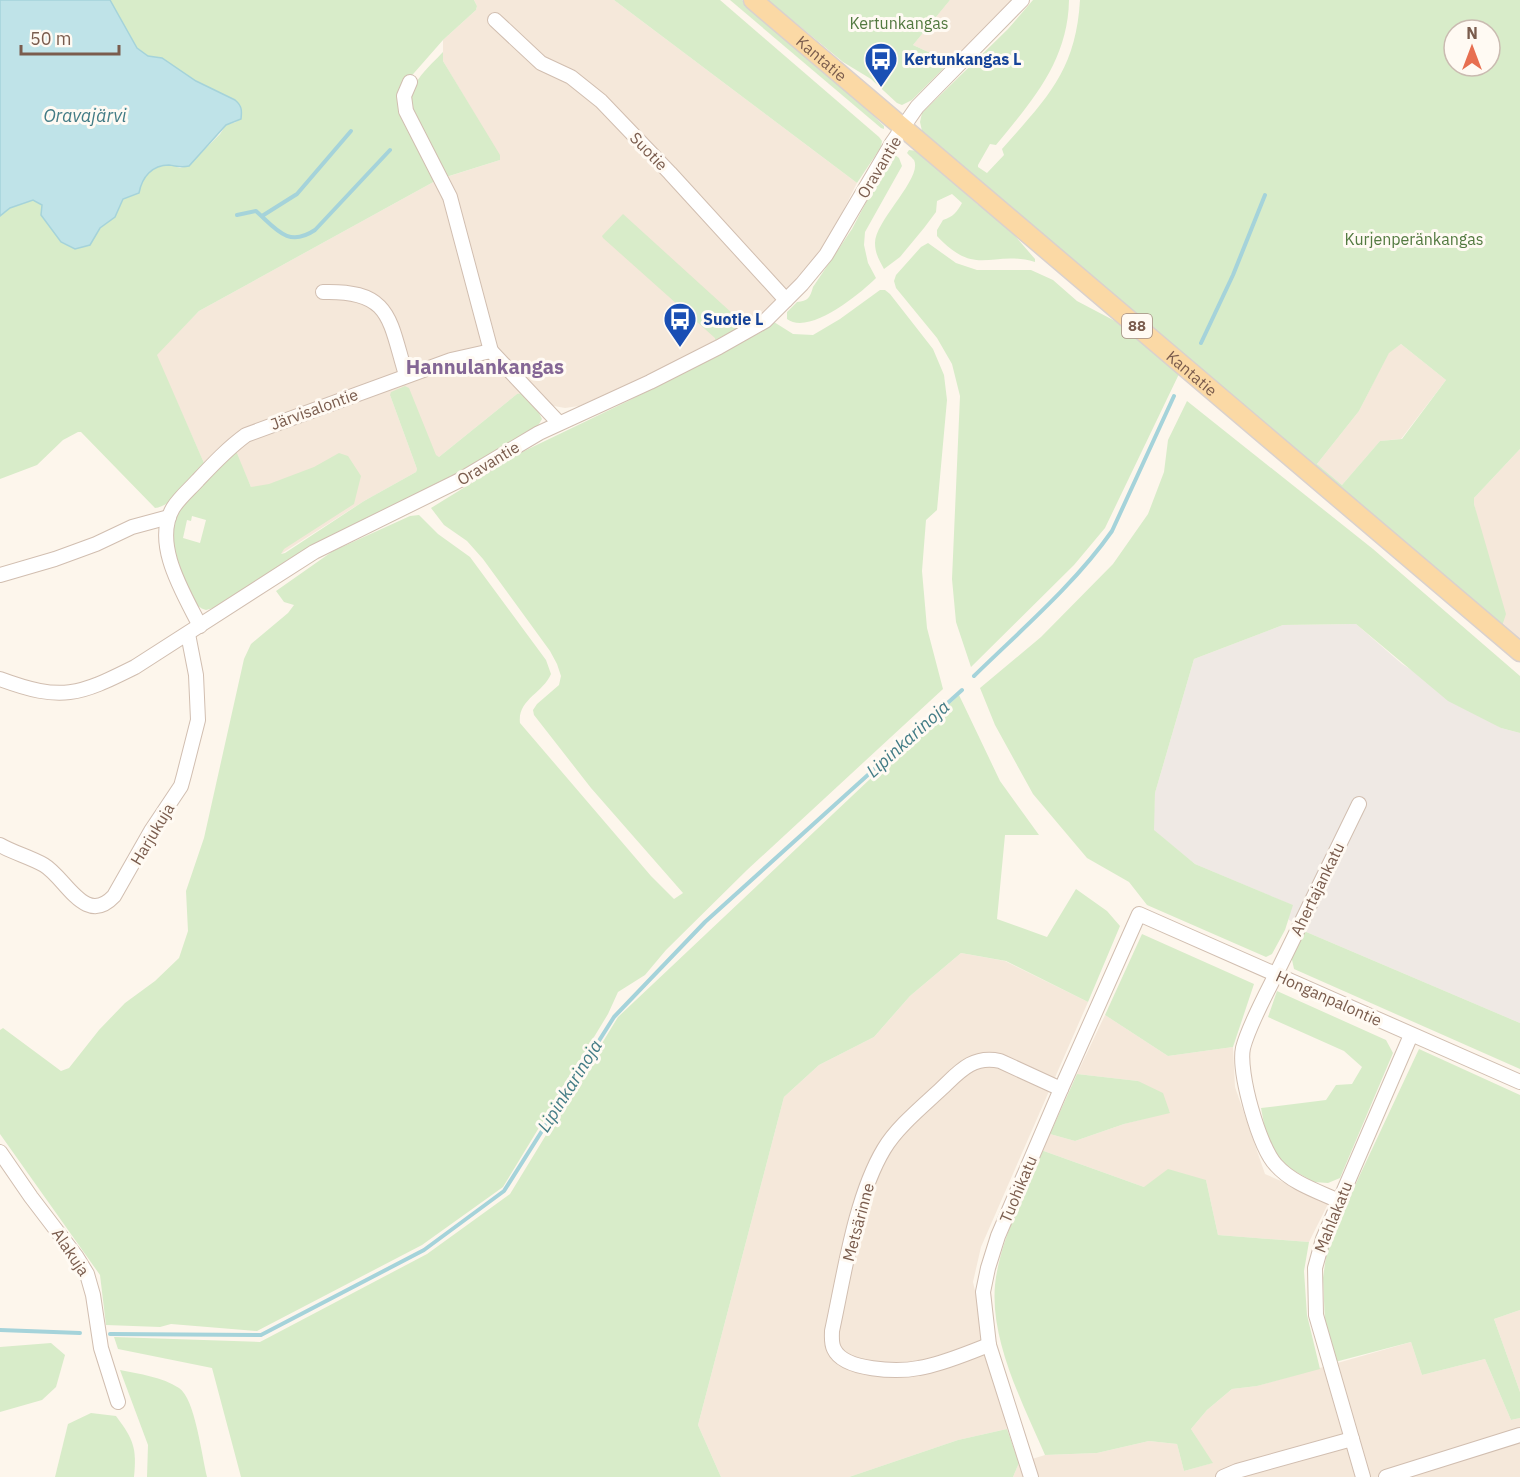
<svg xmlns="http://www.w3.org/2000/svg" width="1520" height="1477" viewBox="0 0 1520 1477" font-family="'IBM Plex Sans',sans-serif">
<rect width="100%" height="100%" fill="#fdf6ec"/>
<g fill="#f5e8da">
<path d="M474,0H614L857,183L838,221L818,254L798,282L772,308L747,324L715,338V340L681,360L631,383L579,406L565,408L554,406L538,411L530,401L517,394L439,457L436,456L390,395L417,469L416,472L364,501L281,554L230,440L204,463L156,355L199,311L437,180L500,160L499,155L443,61V40L476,10L477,6Z"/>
<path d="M950,0H1014L946,66L937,56L913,45Z"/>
<path d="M1401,344L1446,380L1401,439L1380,441L1342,485L1317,464L1359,411L1389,352Z"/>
<path d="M1520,449V640L1502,626L1474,504V498Z"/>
<path d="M961,953L1005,961L1088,1002L981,1247L973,1282L1007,1429L958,1440L849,1477H721L698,1425L784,1097L819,1065L874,1037L910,996Z"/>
<path d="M1105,1015L1168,1056L1233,1047L1235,1087L1265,1174L1329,1202L1309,1242L1218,1235L1206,1180L1144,1187L1041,1150L1050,1134L1075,1141L1124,1124L1170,1112L1138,1081L1077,1074Z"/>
<path d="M1520,1310V1392L1494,1319Z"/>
<path d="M1411,1342L1422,1375L1485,1359L1511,1420L1520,1418V1477H1013L1019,1463L1045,1455L1097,1453L1149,1441L1177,1444L1184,1471L1212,1463L1191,1429L1207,1410L1232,1389L1257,1386Z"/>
</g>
<path fill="#efe9e4" d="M1356,624L1402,664L1501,728L1520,733V1023L1304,931L1288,919L1292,905L1195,864L1153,830L1155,793L1194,659L1283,625Z"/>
<g fill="#d8ecc9" fill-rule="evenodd">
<path d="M110,0H474L477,6L476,10L443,40L400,89L399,96L437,180L199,311L157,355L204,463C193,477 172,507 155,508L81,432H78L63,440L37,465L0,479V216L10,208L33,200L42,205L41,215L61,242L90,245L100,228L115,217L123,199L155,167L171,165L180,168L188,166L220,134L226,125L236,122L242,111L240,105L235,100L195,81L162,58L148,56L137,48Z"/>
<path d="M614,0H720L879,137L882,141L881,147L857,183Z"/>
<path d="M730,0H742L842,86L884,126V129L881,128Z"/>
<path d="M768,0H950L913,45L937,56L946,66L912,100L902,105L897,103L871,79L843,62Z"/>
<path d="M1033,0H1069C1068,61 1032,101 996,145L990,144L978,165V167L987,173L1004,155L1002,149C1046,99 1076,71 1080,0H1520V449L1474,498V504L1506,614L1502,626L922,131L920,122L922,113L1008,29ZM1454,30H1490V66H1454ZM1401,344L1446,380L1402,439L1380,441L1342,485L1317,464L1359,411L1389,353Z"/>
<path d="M443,52V61L500,155V160L446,177L410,103C410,82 429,67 443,52Z"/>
<path d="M909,150L918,151L977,204L989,211L1016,237L1035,259V262C991,249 977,279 937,236V230L943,220C953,217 957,212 962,203L952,194L937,201L936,212L924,228L900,257L884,269C879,260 875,253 875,243C875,220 923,178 914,160C913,159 908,154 907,153Z"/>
<path d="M895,155L899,158L902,166L865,232L864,245L868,263L876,278C860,294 809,336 787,319V312L797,302C808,301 810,298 813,287L852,229L882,172Z"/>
<path d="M623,214L744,324H747L715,340V338L603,238L602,236Z"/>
<path d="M928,243L956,263L977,270H1031L1053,280L1077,301L1115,321L1179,374L1105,528L1074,565L971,667L956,622L952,579L960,396L952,364L937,338L896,288L894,281L896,275L921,247Z"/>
<path d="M880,290H885L890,294L933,349L944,375L947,400L937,510L926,520L922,571L927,628L943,689L747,870L666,950L645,975L618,992L608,1014L503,1187L422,1245L257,1331L171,1324L160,1327L106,1325L100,1275L0,1134V1030L3,1028L61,1071L69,1068L99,1030L125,1003L155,981L179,958L188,931L186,891L204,838L244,659L251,644L288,613L294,605L284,602L276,591L333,551L410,516L419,515L438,534L470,557L546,660L551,674C543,693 517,700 520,723L651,876L674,899L683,893L591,788L534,715L533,710L537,704L559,685L561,676L557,664L550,651L483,559L467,541L444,525L431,508L520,453L628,401L763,331L774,322L793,334L813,335L840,319Z"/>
<path d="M405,386L409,388L436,455L439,457L517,394L523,393L538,411L542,419L536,429L457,475L349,528L217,607L206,610C194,607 190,593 184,583C177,570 170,539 173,524C177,505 220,465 236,451L251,487L269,484L314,467L339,453L348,456L361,476L354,504L284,549L281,554L285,553L364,501L416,472L417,469L390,395L391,392ZM192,516L206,520L200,543L183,538L187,520L191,521Z"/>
<path d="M1187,401L1373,549L1520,676V733L1501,728L1448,701L1356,624L1283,625L1194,659L1155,793L1154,830L1195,864L1293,905L1285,930L1272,954L1266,957L1147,905L1129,882L1087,858L1033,794L995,725L980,688L1041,637L1113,564L1148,514L1164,472L1168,440Z"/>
<path d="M959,695L1000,781L1039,835H1005L997,919L1047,937L1076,889L1107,911L1120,926L1088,1002L1006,961L961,953L910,996L874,1037L819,1065L784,1097L698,1425L721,1477H241L212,1368L118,1349L114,1337L260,1342L427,1254L510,1194L618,1017Z"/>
<path d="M1304,931L1520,1023V1069L1294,969L1291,955Z"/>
<path d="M1142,934L1254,984L1233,1047L1168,1056L1105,1015Z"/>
<path d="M1277,991L1386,1040L1393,1053L1340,1178L1328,1183L1314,1182L1284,1165L1267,1140L1261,1108L1326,1100L1336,1085L1352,1084L1362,1067L1344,1051L1268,1017Z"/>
<path d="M1419,1049L1520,1095V1310L1494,1319L1520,1392V1418L1511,1420L1485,1359L1422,1375L1411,1342L1335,1362L1325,1323L1323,1278L1328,1243Z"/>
<path d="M1077,1074L1138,1081L1163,1093L1170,1113L1124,1124L1075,1141L1050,1134Z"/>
<path d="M1041,1150L1144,1187L1168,1169L1206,1180L1218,1235L1309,1242L1304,1271L1307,1315L1320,1369L1257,1386L1232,1389L1207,1410L1191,1429L1213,1463L1184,1471L1177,1444L1149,1441L1097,1453L1045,1455C1023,1404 990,1341 995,1285C999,1243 1026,1189 1041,1150Z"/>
<path d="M51,1343L65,1355L56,1387L42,1400L0,1412V1347Z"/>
<path d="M120,1370C140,1374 162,1377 179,1388C195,1398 202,1457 207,1477H147L148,1445Z"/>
<path d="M91,1413L116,1416C133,1439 137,1447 134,1477H55L68,1424Z"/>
<path d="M1007,1429L1019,1463L1013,1477H849L958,1440Z"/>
</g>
<path fill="#bfe3e8" stroke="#a5d3da" stroke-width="1.5" d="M0,0H110L137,48L148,56L162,58L196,81L235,100C242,106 242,110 241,119L226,125L189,166C180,168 177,166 169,165C152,165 142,177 139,193L123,199L115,217L100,228L90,245L75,249L61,242L41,215L42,205L33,200L10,208L0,216Z"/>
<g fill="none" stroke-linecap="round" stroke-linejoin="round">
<g stroke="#a5d3da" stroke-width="4">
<path d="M237,215L256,211C276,229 288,248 315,230L390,150"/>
<path d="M262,216L297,194L351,131"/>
<path d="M1201,343L1233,275L1265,195"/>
<path d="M974,676C1020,631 1075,584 1112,531L1174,396"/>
<path d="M0,1330L80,1333"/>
<path d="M110,1334L261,1335L424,1250L504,1191L614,1017L705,922L962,690"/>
</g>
<defs>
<g id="minor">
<path d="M495,20L541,63L571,77L601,101L670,173L786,300"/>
<path d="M410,82L404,96L406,111L450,197L491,351"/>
<path d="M323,292C392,290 389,320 406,375"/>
<path d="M0,575L55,559L96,544L132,527L169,517"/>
<path d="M200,626C184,594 152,544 173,508C180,497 190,489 198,480C213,464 228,448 246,435L451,360L491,351L559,423"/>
<path d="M0,679C62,702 79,695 135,667L314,552L460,480L539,433L650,382L719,347L765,321L802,284L826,255L892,143L917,107L1022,0"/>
<path d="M0,845C14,853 30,857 44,865C66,878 85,927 114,896L151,831L181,786L184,775L198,720L196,675L188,634"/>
<path d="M0,1152L31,1197L76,1256L87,1274L93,1295L101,1348L118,1402"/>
<path d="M1339,1201C1317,1191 1292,1183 1276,1165C1259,1147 1238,1072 1243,1048C1249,1024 1270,987 1281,964C1307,911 1333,857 1359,804"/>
<path d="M989,1345C967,1353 943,1364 919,1368C898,1372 844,1371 834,1349C831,1343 832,1336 832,1331C844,1276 855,1197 884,1149C897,1127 923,1106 941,1089C959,1072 972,1055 1000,1061L1061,1089"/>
<path d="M1031,1477L989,1345L983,1292L988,1268L998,1236L1061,1089L1139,914L1520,1082"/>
<path d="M1223,1477L1237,1471L1352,1439"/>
<path d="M1363,1477L1316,1315L1315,1268L1323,1239L1411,1035"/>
<path d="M1386,1477L1520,1435"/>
</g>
<g id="major">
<path id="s1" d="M753,0L1520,652"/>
</g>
</defs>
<use href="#minor" stroke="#d1beb0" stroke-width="16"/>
<use href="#major" stroke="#dad1cd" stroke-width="21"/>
<use href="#minor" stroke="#fff" stroke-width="14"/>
<use href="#major" stroke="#fbd9a5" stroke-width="18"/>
</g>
<defs>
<symbol id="bus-pin" viewBox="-11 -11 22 30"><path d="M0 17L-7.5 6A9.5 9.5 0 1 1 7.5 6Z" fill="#1a4fb4" stroke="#fffaf3"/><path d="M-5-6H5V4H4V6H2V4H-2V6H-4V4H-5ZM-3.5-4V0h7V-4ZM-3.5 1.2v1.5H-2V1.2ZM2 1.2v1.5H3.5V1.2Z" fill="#fff"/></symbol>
</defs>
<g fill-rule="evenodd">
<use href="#bus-pin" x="862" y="40" width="38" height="52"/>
<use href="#bus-pin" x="661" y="300" width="38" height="52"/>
</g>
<g text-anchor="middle" stroke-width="6" stroke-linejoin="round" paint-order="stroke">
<rect fill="#fffaf3" stroke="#a28b7f" stroke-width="1.5" x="1122" y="314" width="30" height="24" rx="4.5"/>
<g font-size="15" font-weight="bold" fill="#7a5c4d">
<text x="1137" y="331">88</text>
</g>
<g font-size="16" fill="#537a41" stroke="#fffaf3">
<text x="899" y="29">Kertunkangas</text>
<text x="1414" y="245">Kurjenperänkangas</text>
</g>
<g font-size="16" fill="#7a5c4d" stroke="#fffaf3">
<text dy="6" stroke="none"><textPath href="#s1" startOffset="90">Kantatie</textPath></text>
<text transform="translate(649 151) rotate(46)" y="6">Suotie</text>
<text transform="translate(879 167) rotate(-59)" y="6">Oravantie</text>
<text dy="6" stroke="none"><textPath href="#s1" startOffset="576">Kantatie</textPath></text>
<text transform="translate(314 409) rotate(-20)" y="6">Järvisalontie</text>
<text transform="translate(488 463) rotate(-31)" y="6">Oravantie</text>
<text transform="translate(152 834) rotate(-59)" y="6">Harjukuja</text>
<text transform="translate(1317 889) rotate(-64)" y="6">Ahertajankatu</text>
<text transform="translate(1329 998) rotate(24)" y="6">Honganpalontie</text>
<text transform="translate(1018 1189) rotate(-67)" y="6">Tuohikatu</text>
<text transform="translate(1333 1217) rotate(-68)" y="6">Mahlakatu</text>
<text transform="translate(858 1222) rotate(-75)" y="6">Metsärinne</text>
<text transform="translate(71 1252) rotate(56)" y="6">Alakuja</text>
</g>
<g font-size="16" font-weight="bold" fill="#164399" stroke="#fffaf3" text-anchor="start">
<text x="904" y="65">Kertunkangas L</text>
<text x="703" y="325">Suotie L</text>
</g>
<g font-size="18" font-style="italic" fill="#437c86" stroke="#fffaf3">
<text x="85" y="122">Oravajärvi</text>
<text transform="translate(908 739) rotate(-42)" y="6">Lipinkarinoja</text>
<text transform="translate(570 1086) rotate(-58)" y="6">Lipinkarinoja</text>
</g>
<g font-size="20" font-weight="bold" fill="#846695" stroke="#fffaf3">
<text x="485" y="374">Hannulankangas</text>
</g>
</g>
<g transform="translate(1472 48)"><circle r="28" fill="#fffaf3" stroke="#cabbb1" stroke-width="1.5"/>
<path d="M0-4.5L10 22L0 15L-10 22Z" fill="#e76f51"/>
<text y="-9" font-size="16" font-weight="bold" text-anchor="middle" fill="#7a5c4d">N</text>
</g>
<path d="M21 45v9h98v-9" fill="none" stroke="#7a5c4d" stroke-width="3"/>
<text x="30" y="45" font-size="18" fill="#7a5c4d" stroke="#fffaf3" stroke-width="4.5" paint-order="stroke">50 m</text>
</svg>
